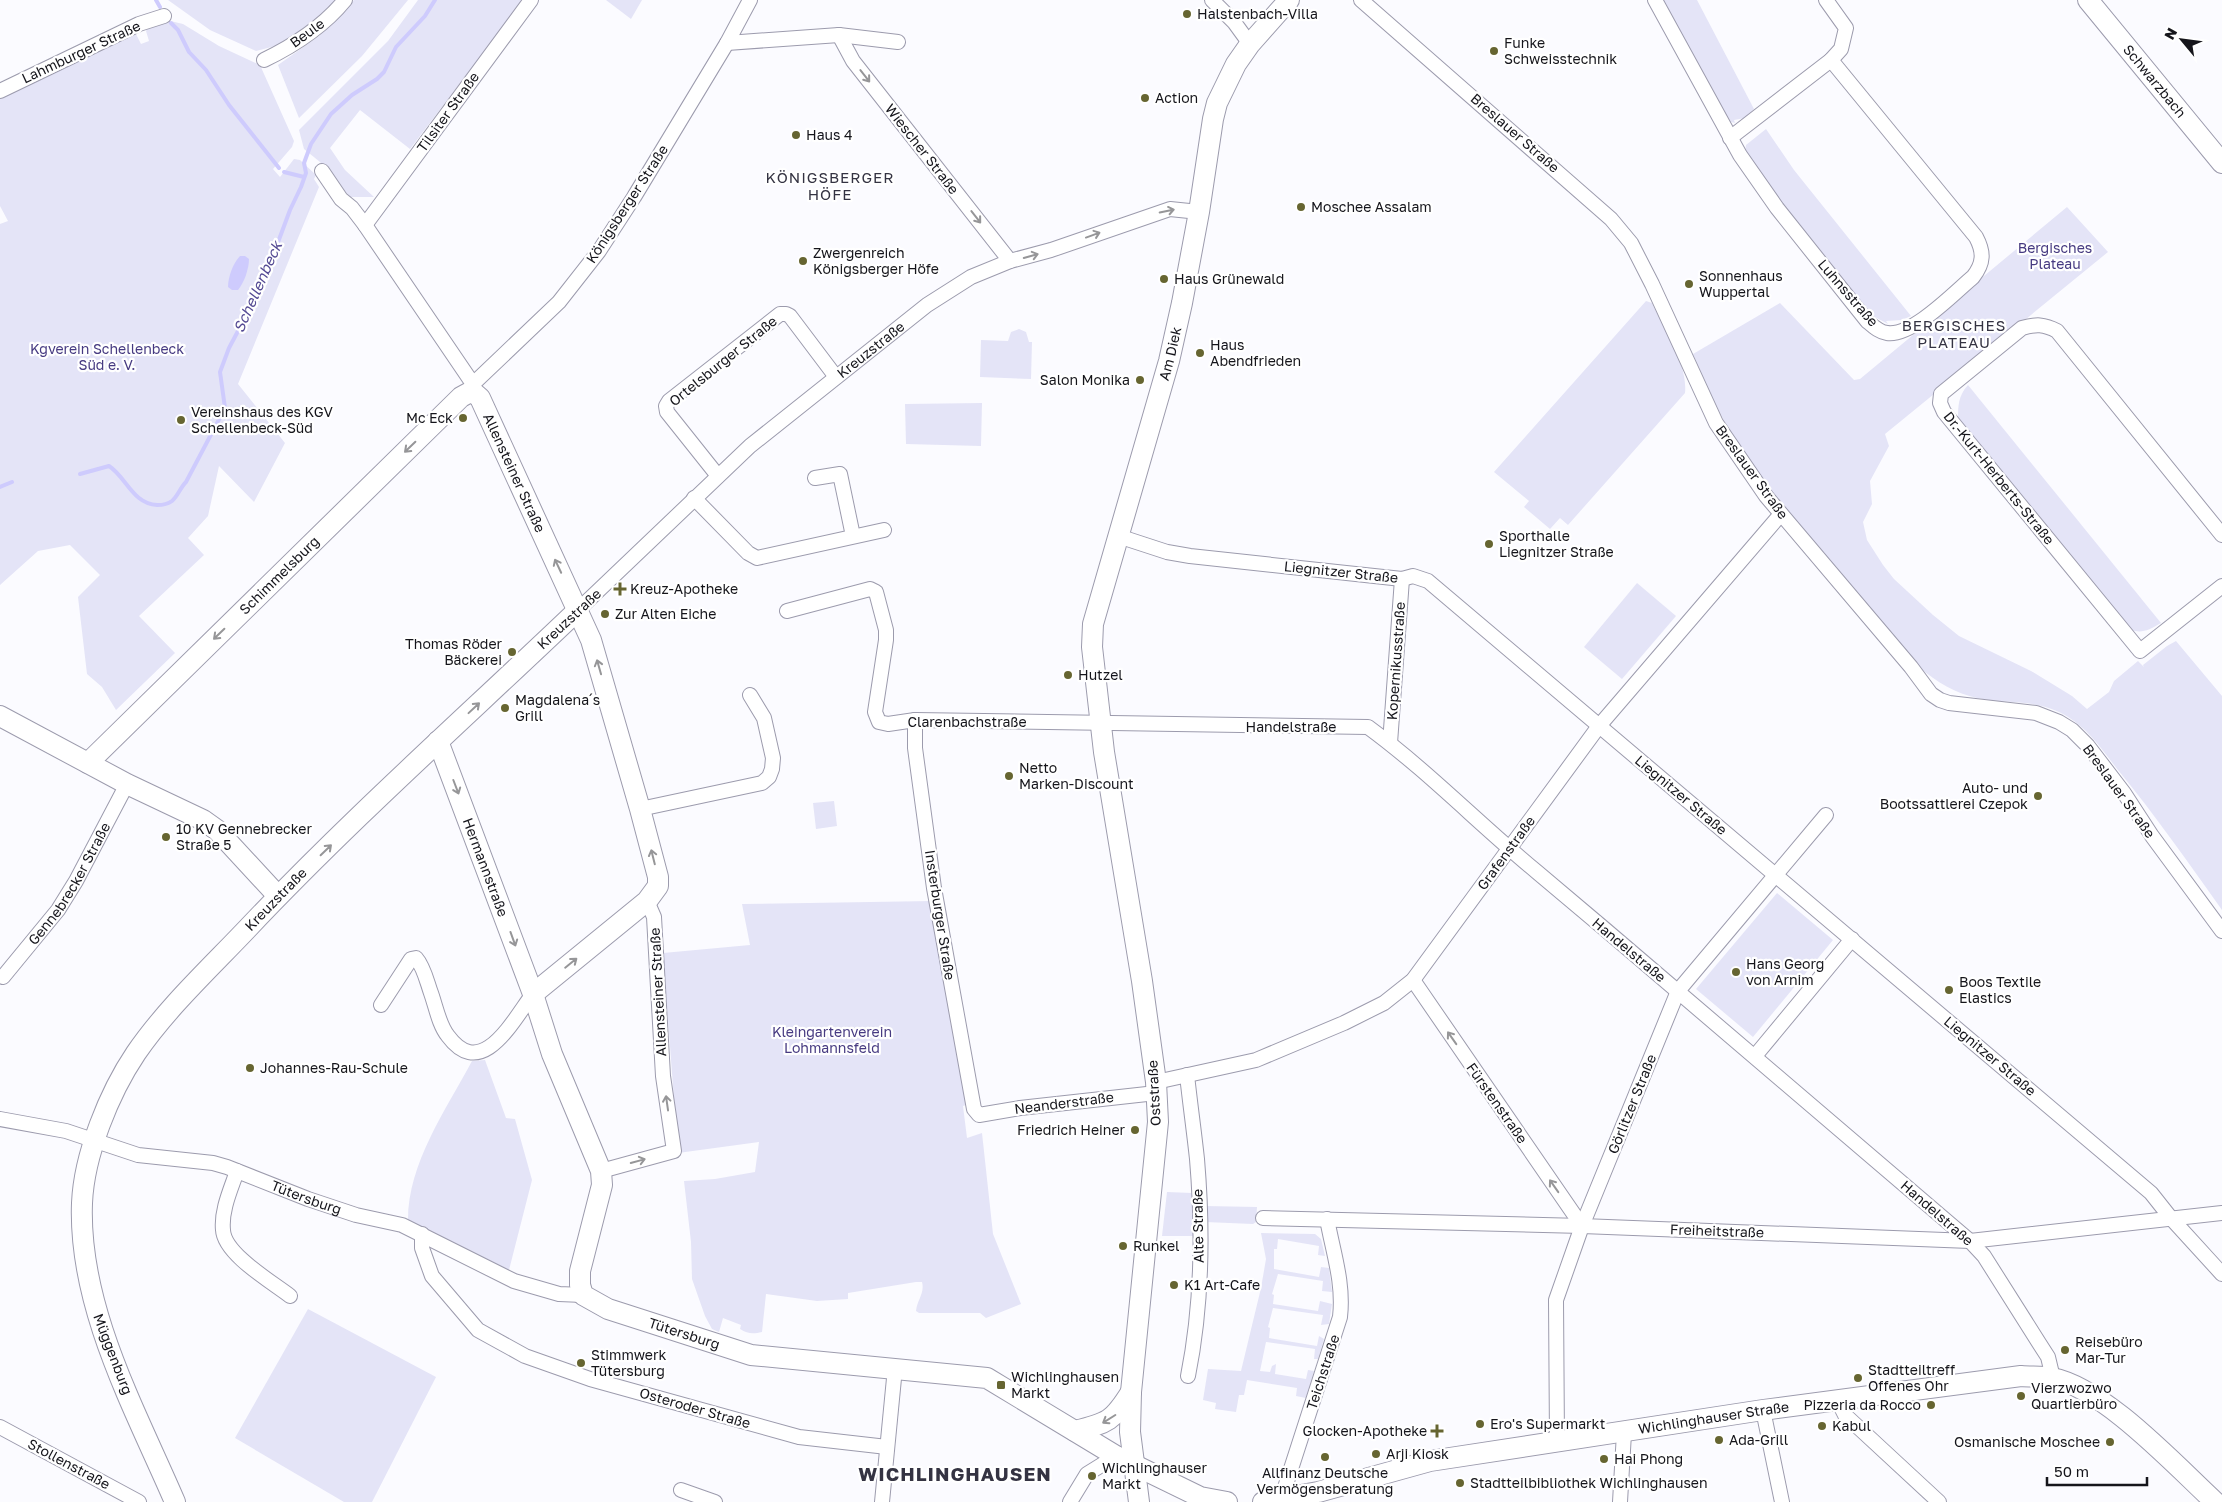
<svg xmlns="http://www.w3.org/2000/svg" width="2222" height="1502" viewBox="0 0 2222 1502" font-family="'Golos Text',sans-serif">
<rect width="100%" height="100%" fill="#fbfbff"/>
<g fill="#e4e4f7">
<path d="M168,0H339L331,9L283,44L256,51L210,30Z"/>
<path d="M354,0H408L362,56L299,118L278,65L319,36Z"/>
<path d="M418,0H523L410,149L360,110L330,148L345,170L374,197H350L320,162L304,149L299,130L388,41Z"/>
<path d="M606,0H642L631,19Z"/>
<path d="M1660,0H1697L1754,109L1745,118L1734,120L1735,123L1727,121Z"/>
<path d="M162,19L183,24L219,46L260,65L294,141L292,147L273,169L280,177L294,159L300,160L316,175L314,179L319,187L238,384L285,443L254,502L219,466L208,516L188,538L204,555L139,616L175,653L116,710L102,687L87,674L78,597L100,575L70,545L38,551L0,585V224L8,221L0,206V98L135,32L141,44L149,41L146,31L148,27Z"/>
<path d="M1766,129L1794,170L1911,316L1902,320L1886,321L1888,324L1873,316L1783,205L1745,153L1746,145Z"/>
<path d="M2067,207L2108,252L1885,434L1889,446L1870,481L1872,504L1863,522L1867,540L1883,565L1894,579L1933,615L1959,636L2031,671L2072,696L2087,709L2109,692L2114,681L2138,661L2144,667L2143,665L2167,646L2176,641L2222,696V910C2188,862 2155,815 2118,770C2100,747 2086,725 2059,712C2032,699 2004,704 1977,698C1957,694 1935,681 1920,668C1857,593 1788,521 1735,439C1718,412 1705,383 1693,354L1780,303L1854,380L1860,379Z"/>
<path d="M1646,301L1652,303C1664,329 1688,364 1685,393L1568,525L1560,518L1550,529L1524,507L1529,501L1494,472Z"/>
<path d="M1019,329L1026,332L1029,342H1032L1031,379L980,377L981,340L1008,341L1011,332Z"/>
<path d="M1968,385L2161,623C2146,632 2138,635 2123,626L1958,420C1958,406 1958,396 1968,385Z"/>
<path d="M982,403L981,446L906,444L905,404Z"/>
<path d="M1637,583L1676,616L1622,679L1584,647Z"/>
<path d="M834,801L837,826L816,829L813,803Z"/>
<path d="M1777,893L1833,940L1753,1037L1696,989Z"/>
<path d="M932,901L969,1104L963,1106L967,1138L982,1133L993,1234L1021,1304L986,1318L980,1313H919L916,1311C917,1300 925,1293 922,1282H916L848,1293V1299L817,1301L766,1294L762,1332C753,1334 748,1334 740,1329L741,1325L723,1318L719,1332L712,1329L705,1316L692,1279L691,1242L684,1181L715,1179L755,1172L759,1142L678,1153L663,953L750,945L742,904Z"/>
<path d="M485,1060L506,1118L515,1119L532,1180L509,1270L408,1220C408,1163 446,1110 472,1061Z"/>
<path d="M1167,1192L1192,1193L1194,1236H1162Z"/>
<path d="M1205,1206L1257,1207L1256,1222L1253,1224L1205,1222Z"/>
<path d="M1261,1233L1315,1234L1321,1239L1325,1256L1318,1255L1319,1246L1278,1239L1277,1249H1274V1269L1319,1277L1321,1267L1329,1268L1332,1292L1322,1291L1323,1281L1278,1274L1272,1294L1274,1295L1273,1304L1318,1311L1320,1301L1332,1304L1329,1324L1321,1325L1323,1315L1273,1308L1268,1327L1270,1328L1269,1338L1317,1346L1319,1336L1324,1339L1318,1359H1314L1315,1349L1266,1342L1260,1371L1270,1372L1272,1366L1276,1364L1275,1374L1306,1379L1308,1370L1314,1371L1306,1398L1296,1396L1297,1388L1247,1380L1244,1395H1239L1236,1412L1215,1409L1216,1403L1203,1400L1208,1369L1241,1371L1261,1288L1266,1259Z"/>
<path d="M308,1309L436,1377L372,1502H344L235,1438Z"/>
</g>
<path fill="#cecbfd" d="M240,256H245L249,259C249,269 244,283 238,290H232L228,287C228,277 233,263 240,256Z"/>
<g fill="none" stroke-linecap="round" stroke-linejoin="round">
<g stroke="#cecbfd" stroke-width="4">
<path d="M156,0L160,7"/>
<path d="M171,23L178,30L189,52L206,70L229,105L279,168"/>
<path d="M284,172L304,177"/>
<path d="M80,474L109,466C126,477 133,504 157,505C162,505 168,504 172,501C178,496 180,488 186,482L225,408L220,372L229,348L246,316L274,253L290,210L301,187L306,173L304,163L311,144L331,114L352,95L377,79L384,72L396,47L425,16L435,0"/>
<path d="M0,487L12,482"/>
</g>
<defs>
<g id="street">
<path d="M1212,0L1234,22L1250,44"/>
<path d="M1361,0L1611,219L1631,243L1652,284L1716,423L1766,496L1911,667L1931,694L1940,700L1949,703L2036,713L2059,722L2072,730L2088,746L2124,793L2152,836L2222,931"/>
<path d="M1655,0L1740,155L1777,208L1867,321C1873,326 1879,332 1887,333C1912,337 1955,292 1973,277C1984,263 1984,252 1976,237L1831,60L1841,49L1846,28L1826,0"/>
<path d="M839,35L853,61L1010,261"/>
<path d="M727,43L839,35L898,42"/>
<path d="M264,60C295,45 323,27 345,0"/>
<path d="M0,91L139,24L164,16"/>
<path d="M1730,138L1831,60"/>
<path d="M322,171L341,199L352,208L365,225L473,384L472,391"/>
<path d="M365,225L531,0"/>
<path d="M473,384L559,302L599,251L634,197L727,43L750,0"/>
<path d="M718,476L667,412L666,406L669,401L780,314H786L790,316L836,377"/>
<path d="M815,478L840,474L853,536"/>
<path d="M694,498L748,553L757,558L884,530"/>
<path d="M2222,535L2057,331C2044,324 2036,324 2022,328L1941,394L1940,403L1944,412L2140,651L2222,586"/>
<path d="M1118,536L1167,552L1190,556L1402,579L1413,576L1428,581L2151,1193L2170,1217L2222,1274"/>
<path id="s1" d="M578,610L750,446L927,305L971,277L1010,261L1051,250L1170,209L1199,212"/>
<path d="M787,611L870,589L876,592L886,630V640L875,712L879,722L888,724L915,720L1368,727C1428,771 1480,825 1537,872C1682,994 1826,1117 1970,1241L1984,1256L2039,1343L2048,1357L2053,1378"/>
<path d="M915,720V748L934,888L974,1109L979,1115L1020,1108L1156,1093"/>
<path d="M1390,743L1402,579"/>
<path d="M640,809L762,783L769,777L772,769L773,758L764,718L750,695"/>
<path id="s2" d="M3,977L58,910L76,881L127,784"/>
<path d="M1413,980L1582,1226"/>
<path d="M381,1005L411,959L416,958C424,967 427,982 431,993C436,1007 439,1025 448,1036C482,1082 513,1020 533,994"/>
<path d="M1755,1056L1852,939"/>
<path d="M1187,1075C1190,1103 1194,1131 1197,1159C1203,1230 1202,1306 1188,1376"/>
<path d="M1156,1082L1256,1060L1344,1023L1384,1003L1413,980L1599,726L1781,514"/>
<path id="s3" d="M0,1119L66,1131L138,1155L213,1163L227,1167L308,1199L356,1215L402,1225L514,1281L559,1294L583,1295"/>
<path d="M237,1171C231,1189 221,1210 223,1230C224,1254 272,1282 290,1296"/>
<path d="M601,1171L674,1151L663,1076L654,917L647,901"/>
<path d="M1263,1218L1582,1226L1970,1241L2222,1213"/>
<path d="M422,1234V1248L432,1276L478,1330L525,1356L590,1379L799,1437L887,1447"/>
<path d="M1838,1401L1845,1415L1939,1502"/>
<path d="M1763,1410L1782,1502"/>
<path d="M0,1427L139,1502"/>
<path d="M1557,1441L1556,1300L1582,1226L1678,991L1826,815"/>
<path d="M681,1490L715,1502"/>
<path d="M1281,1500L1340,1317C1344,1283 1333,1252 1327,1219"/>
<path d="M882,1502L895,1368"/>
<path d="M1070,1502L1087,1474L1116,1456"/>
<path d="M1620,1502L1624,1433"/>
</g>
<g id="secondary">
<path id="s4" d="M2088,0L2222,163"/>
<path d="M0,716L127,784L203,820L217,830L278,896"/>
<path id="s5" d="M438,741L533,994L552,1054L601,1171L602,1185L580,1271V1285L583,1295L608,1309L751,1355L987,1378L1116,1456L1200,1497L1227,1502"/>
<path id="s6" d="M88,763L461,397L472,391L480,398L591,640L640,809L658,877V886L647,901L533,994"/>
<path d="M1075,1431C1108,1423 1113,1421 1131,1392"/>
<path id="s7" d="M175,1502C135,1409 78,1307 82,1203C84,1155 109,1093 136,1053C167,1008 209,969 247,929C352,818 467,716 578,610"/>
<path id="s8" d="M1139,1502L1130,1432L1131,1392L1158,1122L1156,1082L1142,981L1104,752L1092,647L1093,624L1169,361L1182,303L1199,212L1213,119L1217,103L1236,64L1250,44L1289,0"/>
<path id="s9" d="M1263,1502L1318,1492L1430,1461L1763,1410L2021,1376C2031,1377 2042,1376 2052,1378C2103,1387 2176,1466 2215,1502"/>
</g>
</defs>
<use href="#street" stroke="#9c9bad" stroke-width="16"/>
<use href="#secondary" stroke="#9c9bad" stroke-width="22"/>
<use href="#street" stroke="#fff" stroke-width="14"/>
<use href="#secondary" stroke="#fff" stroke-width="20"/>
</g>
<defs><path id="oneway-shaft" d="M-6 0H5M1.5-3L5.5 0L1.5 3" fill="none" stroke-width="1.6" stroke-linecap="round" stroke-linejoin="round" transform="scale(1.25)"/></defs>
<g stroke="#969698">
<use href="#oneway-shaft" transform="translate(865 76) rotate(52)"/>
<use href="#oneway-shaft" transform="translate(1167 211) rotate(-12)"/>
<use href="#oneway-shaft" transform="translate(976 217) rotate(52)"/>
<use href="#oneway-shaft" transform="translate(1093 235) rotate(-20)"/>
<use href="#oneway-shaft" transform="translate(1031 256) rotate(-16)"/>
<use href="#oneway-shaft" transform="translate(410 447) rotate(136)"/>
<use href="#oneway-shaft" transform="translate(558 566) rotate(-115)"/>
<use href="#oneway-shaft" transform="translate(219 634) rotate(136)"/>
<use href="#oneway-shaft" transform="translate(599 667) rotate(-106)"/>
<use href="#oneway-shaft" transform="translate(474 708) rotate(-43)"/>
<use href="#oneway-shaft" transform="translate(456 787) rotate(69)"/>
<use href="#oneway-shaft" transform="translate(326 850) rotate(-44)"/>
<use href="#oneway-shaft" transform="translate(653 857) rotate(-104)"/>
<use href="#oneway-shaft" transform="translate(513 939) rotate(70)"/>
<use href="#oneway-shaft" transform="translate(571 963) rotate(-39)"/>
<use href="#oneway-shaft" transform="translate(1452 1038) rotate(-125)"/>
<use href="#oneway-shaft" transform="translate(667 1103) rotate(-98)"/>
<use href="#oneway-shaft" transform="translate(638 1161) rotate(-15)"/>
<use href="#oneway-shaft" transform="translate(1554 1186) rotate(-125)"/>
<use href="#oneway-shaft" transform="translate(1109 1419) rotate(148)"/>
</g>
<g fill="#666531" stroke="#fff" stroke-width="2">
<circle cx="1187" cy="14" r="5"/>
<circle cx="1494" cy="51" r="5"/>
<circle cx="1145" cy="98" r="5"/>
<circle cx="796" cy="135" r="5"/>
<circle cx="1301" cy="207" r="5"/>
<circle cx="803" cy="261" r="5"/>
<circle cx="1164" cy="279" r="5"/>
<circle cx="1689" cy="284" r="5"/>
<circle cx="1200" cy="353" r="5"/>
<circle cx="1140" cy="380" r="5"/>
<circle cx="463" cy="418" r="5"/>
<circle cx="181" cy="420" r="5"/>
<circle cx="1489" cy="544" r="5"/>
<path d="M617.5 581.5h5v5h5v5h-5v5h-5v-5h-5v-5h5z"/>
<circle cx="605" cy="614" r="5"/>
<circle cx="512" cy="652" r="5"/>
<circle cx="1068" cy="675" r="5"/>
<circle cx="505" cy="708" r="5"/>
<circle cx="1009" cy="776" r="5"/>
<circle cx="2038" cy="796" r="5"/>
<circle cx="166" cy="837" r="5"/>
<circle cx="1736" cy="972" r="5"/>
<circle cx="1949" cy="990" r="5"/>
<circle cx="250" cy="1068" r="5"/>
<circle cx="1135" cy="1130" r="5"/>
<circle cx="1123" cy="1246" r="5"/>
<circle cx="1174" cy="1285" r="5"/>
<circle cx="2065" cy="1350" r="5"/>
<circle cx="581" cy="1363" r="5"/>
<circle cx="1858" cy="1378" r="5"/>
<rect x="996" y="1380" width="10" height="10" rx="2.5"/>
<circle cx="2021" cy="1396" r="5"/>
<circle cx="1931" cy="1405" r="5"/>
<circle cx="1480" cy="1424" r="5"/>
<circle cx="1822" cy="1426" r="5"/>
<path d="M1434.5 1423.5h5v5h5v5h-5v5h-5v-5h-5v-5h5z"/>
<circle cx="1719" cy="1440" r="5"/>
<circle cx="2110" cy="1442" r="5"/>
<circle cx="1376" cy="1454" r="5"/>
<circle cx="1325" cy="1457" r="5"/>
<circle cx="1604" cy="1459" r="5"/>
<circle cx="1092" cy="1476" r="5"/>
<circle cx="1460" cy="1483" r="5"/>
</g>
<g text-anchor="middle" stroke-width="4.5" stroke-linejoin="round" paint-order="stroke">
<g font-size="14" fill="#15151b" stroke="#fff" text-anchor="start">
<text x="1197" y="19">Halstenbach-Villa</text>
<text x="1504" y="48">Funke<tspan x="1504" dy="16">Schweisstechnik</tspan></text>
<text x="1155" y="103">Action</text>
<text x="806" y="140">Haus 4</text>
<text x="1311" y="212">Moschee Assalam</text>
<text x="813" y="258">Zwergenreich<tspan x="813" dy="16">Königsberger Höfe</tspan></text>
<text x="1699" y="281">Sonnenhaus<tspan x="1699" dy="16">Wuppertal</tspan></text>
<text x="1174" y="284">Haus Grünewald</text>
<text x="1210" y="350">Haus<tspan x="1210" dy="16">Abendfrieden</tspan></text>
<text x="1130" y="385" text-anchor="end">Salon Monika</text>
<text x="191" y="417">Vereinshaus des KGV<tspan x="191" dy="16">Schellenbeck-Süd</tspan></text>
<text x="453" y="423" text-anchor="end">Mc Eck</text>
<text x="1499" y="541">Sporthalle<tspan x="1499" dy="16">Liegnitzer Straße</tspan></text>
<text x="630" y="594">Kreuz-Apotheke</text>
<text x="615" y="619">Zur Alten Eiche</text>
<text x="502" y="649" text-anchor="end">Thomas Röder<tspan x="502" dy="16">Bäckerei</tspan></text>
<text x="1078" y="680">Hutzel</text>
<text x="515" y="705">Magdalena´s<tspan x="515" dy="16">Grill</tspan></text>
<text x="1019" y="773">Netto<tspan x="1019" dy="16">Marken-Discount</tspan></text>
<text x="2028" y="793" text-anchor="end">Auto- und<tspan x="2028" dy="16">Bootssattlerei Czepok</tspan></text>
<text x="176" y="834">10 KV Gennebrecker<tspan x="176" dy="16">Straße 5</tspan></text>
<text x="1746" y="969">Hans Georg<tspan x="1746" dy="16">von Arnim</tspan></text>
<text x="1959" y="987">Boos Textile<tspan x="1959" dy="16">Elastics</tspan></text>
<text x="260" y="1073">Johannes-Rau-Schule</text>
<text x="1125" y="1135" text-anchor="end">Friedrich Heiner</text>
<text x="1133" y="1251">Runkel</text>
<text x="1184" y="1290">K1 Art-Cafe</text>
<text x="2075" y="1347">Reisebüro<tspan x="2075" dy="16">Mar-Tur</tspan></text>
<text x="591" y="1360">Stimmwerk<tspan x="591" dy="16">Tütersburg</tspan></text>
<text x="1868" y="1375">Stadtteiltreff<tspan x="1868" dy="16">Offenes Ohr</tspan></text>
<text x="1011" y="1382">Wichlinghausen<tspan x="1011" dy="16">Markt</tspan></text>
<text x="2031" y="1393">Vierzwozwo<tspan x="2031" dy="16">Quartierbüro</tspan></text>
<text x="1921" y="1410" text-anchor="end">Pizzeria da Rocco</text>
<text x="1490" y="1429">Ero's Supermarkt</text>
<text x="1832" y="1431">Kabul</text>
<text x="1427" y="1436" text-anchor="end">Glocken-Apotheke</text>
<text x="1729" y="1445">Ada-Grill</text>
<text x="2100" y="1447" text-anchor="end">Osmanische Moschee</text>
<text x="1386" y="1459">Arji Kiosk</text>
<text x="1614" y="1464">Hai Phong</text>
<text x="1102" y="1473">Wichlinghauser<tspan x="1102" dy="16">Markt</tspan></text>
<text x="1325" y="1478" text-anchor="middle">Allfinanz Deutsche<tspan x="1325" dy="16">Vermögensberatung</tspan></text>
<text x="1470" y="1488">Stadtteilbibliothek Wichlinghausen</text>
</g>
<g font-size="14" fill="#15151b" stroke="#fff">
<text transform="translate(307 33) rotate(-36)" y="5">Beule</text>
<text transform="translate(81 52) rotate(-25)" y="5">Lahmburger Straße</text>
<text dy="5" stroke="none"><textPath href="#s4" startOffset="105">Schwarzbach</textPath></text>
<text transform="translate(448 112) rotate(-54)" y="5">Tilsiter Straße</text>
<text transform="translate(1515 133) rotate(41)" y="5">Breslauer Straße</text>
<text transform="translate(922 149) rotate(52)" y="5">Wiescher Straße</text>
<text transform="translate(627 204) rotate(-57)" y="5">Königsberger Straße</text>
<text transform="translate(1848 293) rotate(49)" y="5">Luhnsstraße</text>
<text dy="5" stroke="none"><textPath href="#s1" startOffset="392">Kreuzstraße</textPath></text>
<text dy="5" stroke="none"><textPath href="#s8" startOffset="1166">Am Diek</textPath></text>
<text transform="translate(723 361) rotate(-39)" y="5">Ortelsburger Straße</text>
<text dy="5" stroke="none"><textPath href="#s6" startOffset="628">Allensteiner Straße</textPath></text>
<text transform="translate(1752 472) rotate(54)" y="5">Breslauer Straße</text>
<text transform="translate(1999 478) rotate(51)" y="5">Dr.-Kurt-Herberts-Straße</text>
<text transform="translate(1341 572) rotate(6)" y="5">Liegnitzer Straße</text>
<text dy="5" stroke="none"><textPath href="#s6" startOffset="268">Schimmelsburg</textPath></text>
<text transform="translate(569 619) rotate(-43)" y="5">Kreuzstraße</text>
<text transform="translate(1396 661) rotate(-86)" y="5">Kopernikusstraße</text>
<text x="967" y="727">Clarenbachstraße</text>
<text x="1291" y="732">Handelstraße</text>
<text transform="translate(2119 791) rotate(54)" y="5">Breslauer Straße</text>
<text transform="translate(1681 795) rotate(40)" y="5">Liegnitzer Straße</text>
<text transform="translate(1506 853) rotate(-54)" y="5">Grafenstraße</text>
<text dy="5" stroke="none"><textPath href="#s5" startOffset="135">Hermannstraße</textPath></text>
<text dy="5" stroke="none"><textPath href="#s2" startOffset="115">Gennebrecker Straße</textPath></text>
<text dy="5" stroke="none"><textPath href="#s7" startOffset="685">Kreuzstraße</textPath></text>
<text transform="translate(940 915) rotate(81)" y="5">Insterburger Straße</text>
<text transform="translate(1629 950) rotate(40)" y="5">Handelstraße</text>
<text transform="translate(658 992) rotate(-93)" y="5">Allensteiner Straße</text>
<text transform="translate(1990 1056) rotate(40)" y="5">Liegnitzer Straße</text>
<text transform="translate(1154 1093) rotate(-93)" y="5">Oststraße</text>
<text transform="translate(1064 1103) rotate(-7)" y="5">Neanderstraße</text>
<text transform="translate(1497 1103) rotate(55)" y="5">Fürstenstraße</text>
<text transform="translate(1632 1104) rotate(-68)" y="5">Görlitzer Straße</text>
<text dy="5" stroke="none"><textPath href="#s3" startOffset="318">Tütersburg</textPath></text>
<text transform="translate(1937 1213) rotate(41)" y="5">Handelstraße</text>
<text transform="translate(1198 1226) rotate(-91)" y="5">Alte Straße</text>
<text transform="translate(1717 1231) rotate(2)" y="5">Freiheitstraße</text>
<text dy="5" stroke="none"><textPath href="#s5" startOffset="696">Tütersburg</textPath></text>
<text transform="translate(113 1354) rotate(69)" y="5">Müggenburg</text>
<text transform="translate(1323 1372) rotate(-72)" y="5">Teichstraße</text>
<text transform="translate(695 1408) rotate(16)" y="5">Osteroder Straße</text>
<text dy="5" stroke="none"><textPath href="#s9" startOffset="459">Wichlinghauser Straße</textPath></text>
<text transform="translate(69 1464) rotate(28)" y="5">Stollenstraße</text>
</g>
<g font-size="14" fill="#463a81" stroke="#fff">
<text x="2055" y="253">Bergisches<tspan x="2055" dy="16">Plateau</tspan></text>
<text x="107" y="354">Kgverein Schellenbeck<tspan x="107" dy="16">Süd e. V.</tspan></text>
<text x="832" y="1037">Kleingartenverein<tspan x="832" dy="16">Lohmannsfeld</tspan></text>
</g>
<g font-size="15" letter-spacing="1" fill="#343342" stroke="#fff">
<text x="830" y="183">KÖNIGSBERGER<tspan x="830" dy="17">HÖFE</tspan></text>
<text x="1954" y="331">BERGISCHES<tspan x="1954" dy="17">PLATEAU</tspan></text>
</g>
<g font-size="15" font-style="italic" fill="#554b94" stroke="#fff">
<text transform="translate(258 287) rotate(-66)" y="5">Schellenbeck</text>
</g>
<g font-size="19" font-weight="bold" letter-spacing="1" fill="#343342" stroke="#fff">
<text x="955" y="1481">WICHLINGHAUSEN</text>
</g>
</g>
<g transform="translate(2182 40) rotate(299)" stroke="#ffffff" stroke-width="4" paint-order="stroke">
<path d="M0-4L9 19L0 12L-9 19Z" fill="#15151b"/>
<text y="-8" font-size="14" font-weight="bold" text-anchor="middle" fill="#15151b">N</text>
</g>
<path d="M2047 1477v8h100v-8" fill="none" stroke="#15151b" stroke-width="2.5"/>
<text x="2054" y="1477" font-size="15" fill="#15151b" stroke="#ffffff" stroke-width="4" paint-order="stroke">50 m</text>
</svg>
